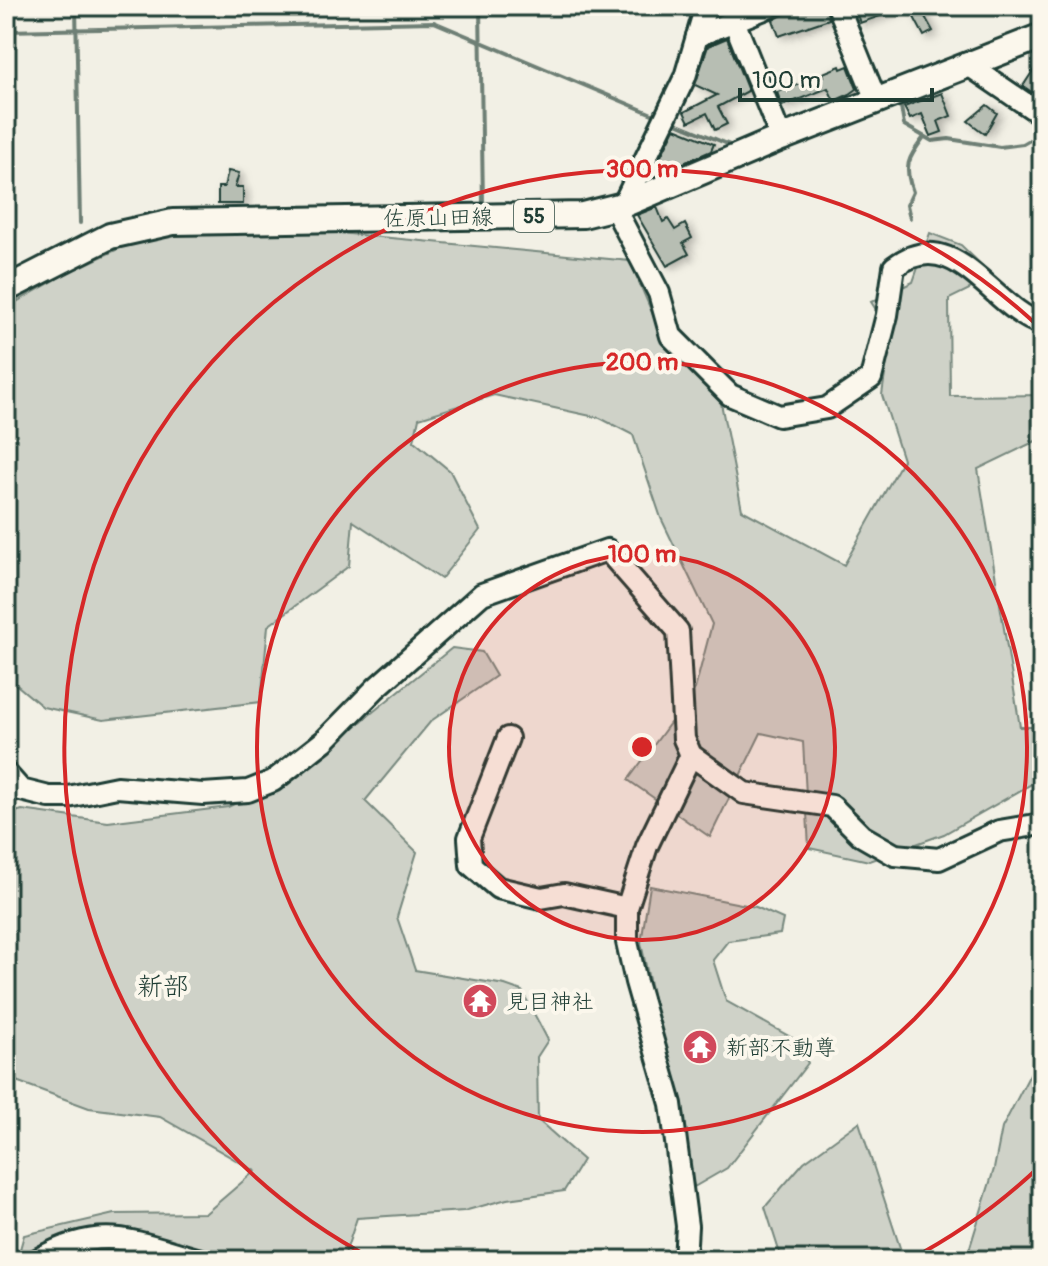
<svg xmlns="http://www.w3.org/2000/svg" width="1048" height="1266" viewBox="0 0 1048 1266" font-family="Pangolin,'Klee One',sans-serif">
<defs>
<filter id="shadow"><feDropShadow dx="4.5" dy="2.5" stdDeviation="4" flood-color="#0004"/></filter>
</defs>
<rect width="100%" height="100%" fill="#f2f0e5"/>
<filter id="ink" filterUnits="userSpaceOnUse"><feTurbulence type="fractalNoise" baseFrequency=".0125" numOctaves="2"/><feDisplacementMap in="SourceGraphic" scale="16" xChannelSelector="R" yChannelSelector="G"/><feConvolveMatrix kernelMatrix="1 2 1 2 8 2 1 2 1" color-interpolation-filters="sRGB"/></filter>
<g filter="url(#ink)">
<g fill="#cfd2c8" stroke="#77887e" stroke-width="2">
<path d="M286,228L630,261L662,336L721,403L742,510L844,565L903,460L882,395L891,333L871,302L913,282L930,233L961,245L994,277L949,299L950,396L1042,395V438L978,469L1020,727H1042V778L944,834L869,861L809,848L803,742L761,733L710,837L628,780L695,689L712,624L661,518L633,435L600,418L494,395L419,418L414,441L450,471L480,530L441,579L353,521L349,566L268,626L261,702L103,720L43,707L6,676L9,591L6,585V308L69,272L152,233Z"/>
<path d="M452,648L482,652L496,676L431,721L365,801L417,852L397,917L415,970L505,985L522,991L548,1040L537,1057L538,1120L583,1160L564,1191L507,1199L464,1211L357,1218L343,1260H17L24,1235L114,1214L206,1213L255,1171L160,1117L89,1108L8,1078L6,815L22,810L108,822L228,807L295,775Z"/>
<path d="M650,886L756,907L783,919L780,934L728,941L713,960L726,1001L794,1039L808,1063L727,1168L694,1187L641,943Z"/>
<path d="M1042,1051V1260H966L994,1169L1002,1128Z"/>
<path d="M859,1122L904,1260H782L765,1207L804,1162Z"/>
</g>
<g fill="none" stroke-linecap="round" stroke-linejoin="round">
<g stroke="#6e7f75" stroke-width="4">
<path d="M76,6L80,223"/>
<path d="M480,6L483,204"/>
<path d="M6,31L434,22L657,116"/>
<path d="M900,101L904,125L932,141L949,139L1000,147L1023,144L1042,133"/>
<path d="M669,120L730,145"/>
<path d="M1034,140L1042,149"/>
<path d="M910,218L907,205L913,192C903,165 908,159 924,137"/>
</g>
</g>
<g fill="#b7beb3" stroke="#1f3d34" stroke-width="2" filter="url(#shadow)">
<path d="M799,6H825L829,19L779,36L773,20Z"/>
<path d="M854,6H906V7L860,23Z"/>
<path d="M908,6H919L933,31L924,36Z"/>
<path d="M727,38L748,91L718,107L727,124L715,130L707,113L689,122L684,112L717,95L695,85L708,46Z"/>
<path d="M1042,57V99L1023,86Z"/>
<path d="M840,66L841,69L848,66L857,89L850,94L834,101L828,88L782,106L777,92L824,76L823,73Z"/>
<path d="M942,93L951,116L938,121L942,132L931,136L922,114L910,119L904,107Z"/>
<path d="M987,105L997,113L985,134L968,121Z"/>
<path d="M675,128L714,144L711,151L672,168L658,162Z"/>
<path d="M228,171L239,173L235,187H243V204H218V187H224Z"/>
<path d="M657,207L663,222L668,219L675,230L685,224L692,238L683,243L689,254L667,266L637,215Z"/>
</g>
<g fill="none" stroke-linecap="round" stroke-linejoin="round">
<defs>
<g id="minor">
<path d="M838,6L876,100"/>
<path d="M734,21L781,138"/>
<path d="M697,36L772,6"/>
<path d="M967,64L1042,115"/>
<path d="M623,205L685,77L706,6"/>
<path d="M614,207L659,293L671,336L730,395L779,416L827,408L871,378L887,315L894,267C955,221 992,309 1042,324"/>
<path d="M508,738L469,838L471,865L498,888L541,898L564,894L627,908"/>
<path d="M6,773L21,790L49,797H68L117,787L203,794L248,791L273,781L324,741L376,688L482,594L607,550L678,631L684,739L691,755L744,793L832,806L862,836L895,855L939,859L999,831L1042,824"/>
<path d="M37,1260C103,1222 134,1242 201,1260"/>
<path d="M685,1260L687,1226L671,1104L636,982L627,942V908L647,846L691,755"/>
</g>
<path id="major" d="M6,289L110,236L173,222L583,215L623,205L781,138L1042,36"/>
</defs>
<use href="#minor" stroke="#1f3d34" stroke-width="26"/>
<use href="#major" stroke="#1f3d34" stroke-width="30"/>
<use href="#minor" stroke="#fbf7ec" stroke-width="20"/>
<use href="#major" stroke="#fbf7ec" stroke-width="24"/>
</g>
</g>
<circle cx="642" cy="747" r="193" fill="#d62828" fill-opacity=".12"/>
<g fill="none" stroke="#d62828" stroke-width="4">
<circle cx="642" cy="747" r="193"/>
<circle cx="642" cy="747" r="385"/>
<path d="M1040 1166A578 578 0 0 1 909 1260M375 1260A578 578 0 1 1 1040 328"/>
</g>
<defs>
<symbol id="temple-disc" viewBox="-11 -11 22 22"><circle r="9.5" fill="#d1495b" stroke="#fbf7ec"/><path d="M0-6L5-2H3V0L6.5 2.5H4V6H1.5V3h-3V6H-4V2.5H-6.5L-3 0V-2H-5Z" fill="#fff"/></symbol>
</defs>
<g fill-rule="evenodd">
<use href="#temple-disc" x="460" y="981" width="40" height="40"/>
<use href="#temple-disc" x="680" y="1027" width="40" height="40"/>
</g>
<g text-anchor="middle" stroke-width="8" stroke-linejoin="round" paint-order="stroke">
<rect fill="#fbf7ec" stroke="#61756b" stroke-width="2" x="514" y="200" width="40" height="32" rx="6"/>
<g font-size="20" font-weight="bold" fill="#1f3d34">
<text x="534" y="223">55</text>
</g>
<g font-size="22" fill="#1f3d34" stroke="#fbf7ec">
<text transform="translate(438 217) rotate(-1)" y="8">佐原山田線</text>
</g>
<g font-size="22" fill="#1f3d34" stroke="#fbf7ec" text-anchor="start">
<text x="506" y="1009">見目神社</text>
<text x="726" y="1055">新部不動尊</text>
</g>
<g font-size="26" fill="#1f3d34" stroke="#fbf7ec">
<text x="163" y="995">新部</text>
</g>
</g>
<circle cx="642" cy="747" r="12" fill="#d62828" stroke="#fbf7ec" stroke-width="4"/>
<g font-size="24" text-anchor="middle" font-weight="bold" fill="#d62828" stroke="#fbf7ec" stroke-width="8" stroke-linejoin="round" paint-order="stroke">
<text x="642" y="177">300 m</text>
<text x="642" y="370">200 m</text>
<text x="642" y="562">100 m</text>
</g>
<rect width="1048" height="1266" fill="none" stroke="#fbf7ec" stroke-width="32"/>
<rect x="16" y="16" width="1016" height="1234" fill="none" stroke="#1f3d34" stroke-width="3" filter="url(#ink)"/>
<path d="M740 88v12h192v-12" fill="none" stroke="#1f3d34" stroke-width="4"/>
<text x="752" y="88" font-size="24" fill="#1f3d34" stroke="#fbf7ec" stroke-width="6" paint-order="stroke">100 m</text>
</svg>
